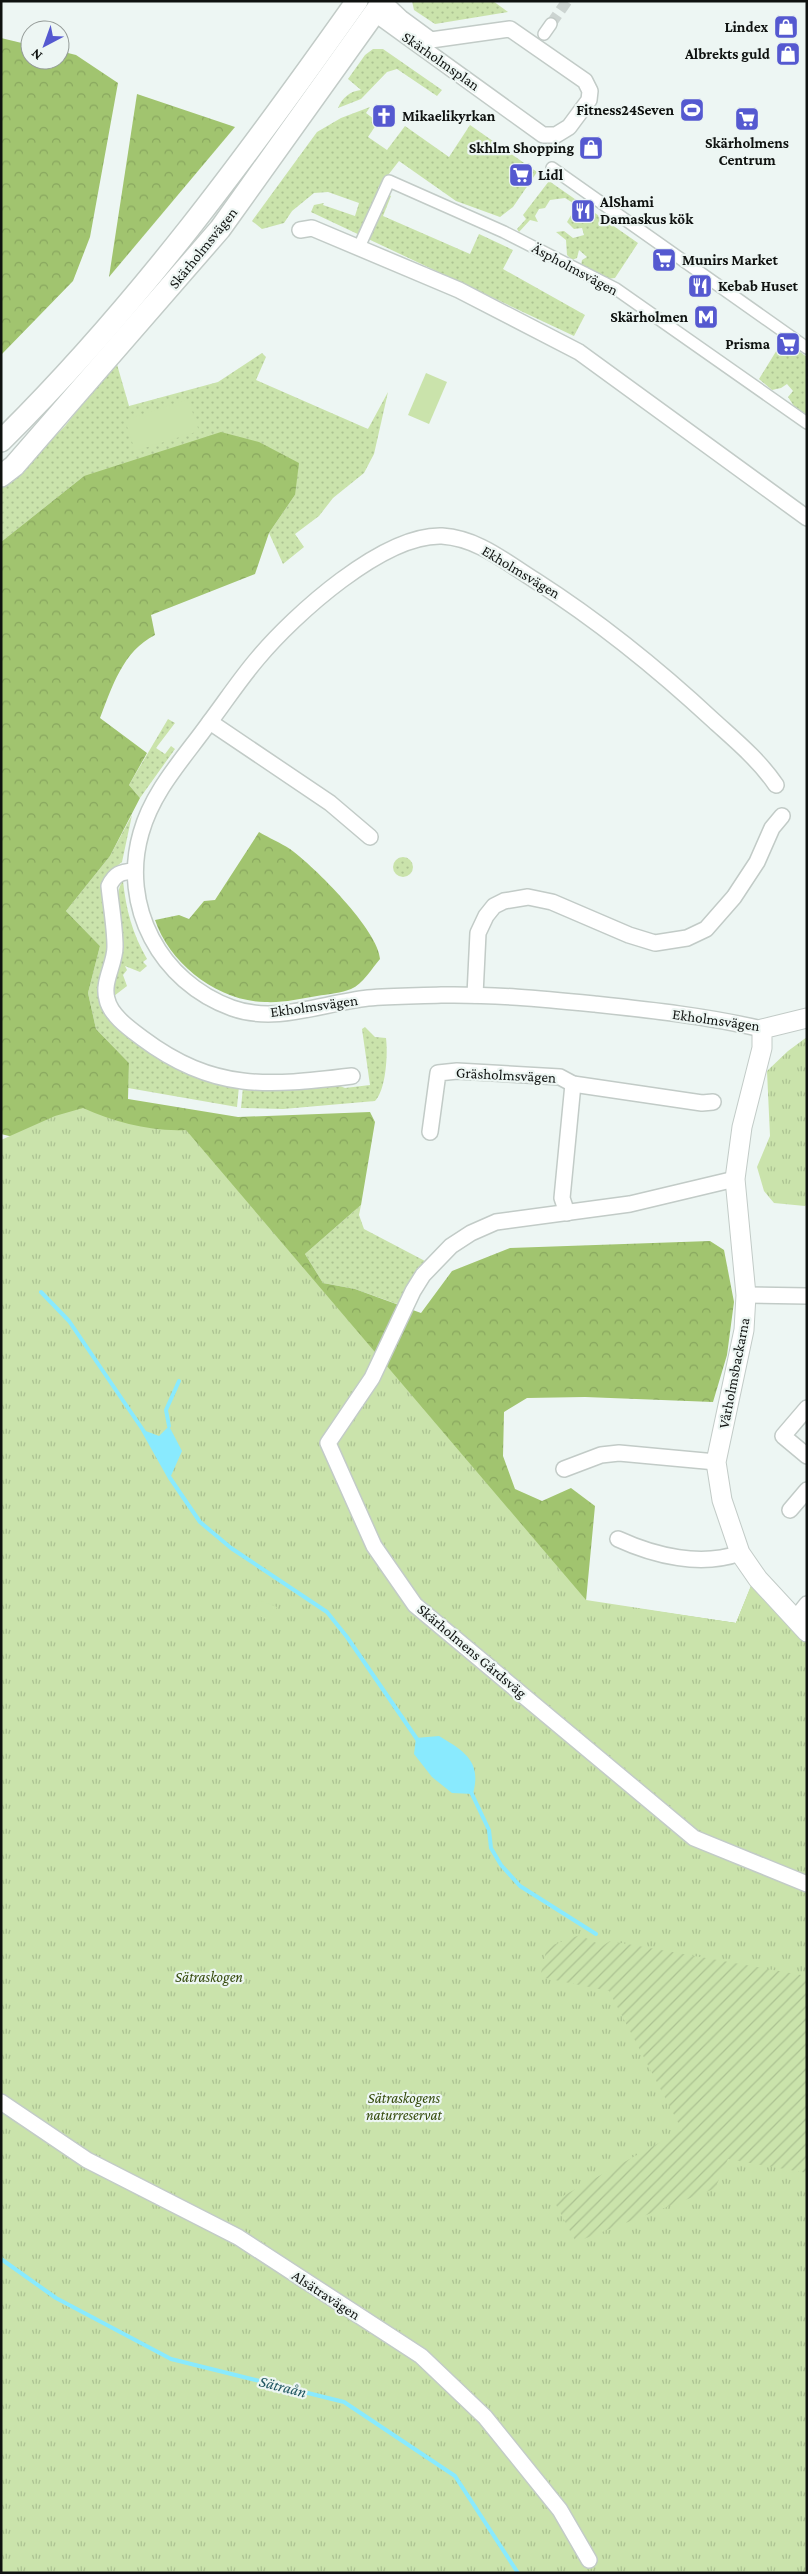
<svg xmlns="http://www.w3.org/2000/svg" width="808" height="2574" viewBox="0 0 808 2574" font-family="'Crimson Pro',serif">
<defs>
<pattern id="grass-dots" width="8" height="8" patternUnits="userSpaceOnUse" patternTransform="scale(1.25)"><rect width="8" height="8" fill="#cae3ab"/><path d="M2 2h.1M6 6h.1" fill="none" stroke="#acc292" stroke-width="1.8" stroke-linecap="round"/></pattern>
<pattern id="forest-crowns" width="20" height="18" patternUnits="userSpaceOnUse" patternTransform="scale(1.25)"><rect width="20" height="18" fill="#a1c46f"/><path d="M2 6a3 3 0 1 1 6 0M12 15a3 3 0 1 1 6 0" fill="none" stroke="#89a75f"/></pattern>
<pattern id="park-tufts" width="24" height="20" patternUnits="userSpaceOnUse" patternTransform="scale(1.25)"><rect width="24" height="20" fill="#cae3ab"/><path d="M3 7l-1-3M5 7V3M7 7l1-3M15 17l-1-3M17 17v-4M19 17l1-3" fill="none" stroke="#acc292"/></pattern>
<pattern id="garden-furrows" width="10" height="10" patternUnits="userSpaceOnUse" patternTransform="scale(1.25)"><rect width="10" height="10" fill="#cae3ab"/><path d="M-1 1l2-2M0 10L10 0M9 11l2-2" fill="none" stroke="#acc292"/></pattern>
</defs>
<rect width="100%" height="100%" fill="#edf6f3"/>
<g fill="url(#grass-dots)">
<path d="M412,1H493L508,12L435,24L414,10Z"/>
<path d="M373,49H383L442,90L437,96L397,69L387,72L361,99L338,108C342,98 350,91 361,90L348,79L365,55Z"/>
<path d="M370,107L366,113L378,122L368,137L387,150L405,126L449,157L470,125L537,172L513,207L500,217L456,201L399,161L378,188L391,196L383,216L470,254L479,234L513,250L503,269L585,315L574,336L311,212L314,205L324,203L323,205L355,216L359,203L328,192L314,193L292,211L284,223L262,229L252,221L317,132L341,118Z"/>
<path d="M549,181L638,243L615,278L606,279L581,266L582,260L587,257L579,250L577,258L572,260L567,255L566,240L556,232L564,231L573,238L584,235L582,228L574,229L567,222L574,210L573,203L565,198L550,200L545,208L539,209L535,216L538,222L530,220L519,232L517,229L526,219L523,215Z"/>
<path d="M783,340L807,357V415L794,406L788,397L793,391L787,384L781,388L772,390L759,379Z"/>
<path d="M262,353L266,357L256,380L368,429L388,392L374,454L364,473L333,498L319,516L295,534L304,547L283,564L269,533L295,495L84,476L1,542V489L65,426L116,361L129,406L218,382Z"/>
<path d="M168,719L175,723L156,748L165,754L171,746L175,749L140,798L129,785Z"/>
<path d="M132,815L122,862L106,875L102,884L106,910L112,1020L239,1086L237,1107L128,1088L129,1063L96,1029L88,993L100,946L66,911L110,856Z"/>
<circle cx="403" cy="867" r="10"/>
<path d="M123,881C126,909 132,933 147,959L143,962L147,966L140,972L125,966L127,970L123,975L127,986L114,996C113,979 123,963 122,946C122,929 112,893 123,881Z"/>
<path d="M365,1027L375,1037L386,1038C388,1054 386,1090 375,1101L283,1109L241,1108L243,1087L335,1084L345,1088L370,1085L362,1029Z"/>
<path d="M361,1205L359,1215L364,1229L425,1261L400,1305L355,1289L323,1283L305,1254Z"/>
</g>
<g fill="url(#forest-crowns)">
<path d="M1,38L30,45V60H60V51L76,55L118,83L90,237L73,281L1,355Z"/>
<path d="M137,94L235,127L109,277Z"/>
<path d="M221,432L259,442L299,463L295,495L269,533L255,574L151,615L155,635C123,651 112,687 100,718L147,753L129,785L140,798L110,856L66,911L100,946L88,993L96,1029L129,1063L128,1099L238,1117L370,1112L375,1122L361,1205L305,1254L323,1283L355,1289L421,1313L452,1271L510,1248L710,1241L724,1250L734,1302L727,1355L713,1402L585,1397L527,1398L504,1412L503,1456L515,1489L542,1501L571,1488L595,1506L586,1601L736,1623L752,1584L807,1871L13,1137L1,1134V542L84,476Z"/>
<path d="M259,832C269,838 281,843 290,849C314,866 379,931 380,959C372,968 363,984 351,989C342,993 328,994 317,996C300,999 282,1003 265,1002C217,1001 170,964 155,920L179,915L189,919L204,901L215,900Z"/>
</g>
<g fill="url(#park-tufts)">
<path d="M807,1037V1204L805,1206L774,1203L764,1191L757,1167L770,1136L767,1071L788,1051Z"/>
<path d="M83,1108C115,1122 151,1132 186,1130L586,1600L736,1623L752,1583L807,1641V2573H1V1140L55,1116Z"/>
</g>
<path fill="url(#garden-furrows)" d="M580,1935L602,1946L610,1941L807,1976V2173L728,2159L717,2184L719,2187L576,2242L554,2201L682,2130L609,1991L540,1977L547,1947Z"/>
<g fill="#cae3ab">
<path d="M426,373L447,382L429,424L408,415Z"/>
<path d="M188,399L199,431L135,451L125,420Z"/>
<path d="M259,1600L277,1607L270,1621L253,1613Z"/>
</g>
<g fill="#89eafe">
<path d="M169,1426L182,1451L170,1478L143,1430L159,1436Z"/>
<path d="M439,1736C464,1751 482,1761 473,1794L452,1793L432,1777L414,1754L416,1738Z"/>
</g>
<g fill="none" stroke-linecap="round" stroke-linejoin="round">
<g stroke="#89eafe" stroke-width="4">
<path d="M41,1292L69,1321L143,1430L170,1478L200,1522L231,1548L327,1612L347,1637L419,1742"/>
<path d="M169,1426L166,1410L179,1381"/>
<path d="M471,1792L489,1830L491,1848L501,1865L520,1886L596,1934"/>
<path d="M1,2259L56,2298L171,2359L344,2402L455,2476L518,2573"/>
</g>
<path stroke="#ccd4d1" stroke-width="11" stroke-dasharray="11 5.5" stroke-linecap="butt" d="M551,24L567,1"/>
<defs>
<g id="pedestrian">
<path d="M544,34L551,24"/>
<path d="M552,168L807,348"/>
<path d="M359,247L389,181L504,232L616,289L807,423"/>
</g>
<g id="minor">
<path d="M374,13L543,135H556L569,127L589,100L590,91L585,81L510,29L431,40L401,18L383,1"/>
<path d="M300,230L312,228L459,290L579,352L807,518"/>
<path d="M210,722L330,803L370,837"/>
<path d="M134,871C120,872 115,874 109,886C111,906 115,927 115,947C115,964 102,982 107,999C110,1015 130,1029 142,1038C214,1092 268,1086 352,1076"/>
<path d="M475,995L478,933L486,916L494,906L504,901L528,897L552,902L629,935L655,943L687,938L706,929L734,897L757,862L772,828L782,816"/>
<path d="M762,1029C707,1016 650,1010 594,1004C543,999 492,994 441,995C416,996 392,996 368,998C323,1003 276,1024 232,1008C160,982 120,906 141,833C153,790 184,758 209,723C225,702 240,679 258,658C294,615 383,534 442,536C456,537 469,541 481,547C500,556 518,570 536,581C600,622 658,669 714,721C736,741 759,760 776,785"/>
<path d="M430,1132L438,1073L457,1071L560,1077L573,1084L702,1103L713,1102"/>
<path d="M735,1179L630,1204L496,1222L471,1233L451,1246L423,1275L413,1291L372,1378L328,1443L374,1546L415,1605L694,1838L807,1884"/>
<path d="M567,1213L562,1198L573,1084"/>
<path d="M746,1295L807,1296"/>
<path d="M807,1408L783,1436L807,1456"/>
<path d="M564,1469L601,1455L619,1453L716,1462"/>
<path d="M790,1510L807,1490"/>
<path d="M618,1539C655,1556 701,1567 740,1553"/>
<path d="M795,1619L807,1604"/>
<path d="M1,2102L87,2160L238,2237L421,2356L485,2417L560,2510L589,2560"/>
</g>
<path id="tertiary" d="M807,1018L762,1029V1048L742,1127L735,1179L746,1295L744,1330L716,1462L722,1500L740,1553L758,1579L807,1632"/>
<g id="secondary">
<path d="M1,441C136,308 248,155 357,1"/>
<path d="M1,476L14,466L220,229L383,1"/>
</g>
</defs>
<use href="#pedestrian" stroke="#c2cbc7" stroke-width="14"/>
<use href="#minor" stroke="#c2cbc7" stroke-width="18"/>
<use href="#tertiary" stroke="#c2cbc7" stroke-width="21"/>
<use href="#secondary" stroke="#c2cbc7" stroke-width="24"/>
<use href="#pedestrian" stroke="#fff" stroke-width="11"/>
<use href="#minor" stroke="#fff" stroke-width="15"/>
<use href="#tertiary" stroke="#fff" stroke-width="19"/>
<use href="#secondary" stroke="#fff" stroke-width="21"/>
</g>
<defs>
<symbol id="shop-square" viewBox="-11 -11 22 22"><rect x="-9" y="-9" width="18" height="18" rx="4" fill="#5559d0" stroke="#edf6f3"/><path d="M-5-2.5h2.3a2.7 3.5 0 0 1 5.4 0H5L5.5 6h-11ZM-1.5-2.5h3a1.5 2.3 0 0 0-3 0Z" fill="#fff"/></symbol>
<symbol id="stadium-square" viewBox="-11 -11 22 22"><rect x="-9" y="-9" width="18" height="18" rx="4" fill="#5559d0" stroke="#edf6f3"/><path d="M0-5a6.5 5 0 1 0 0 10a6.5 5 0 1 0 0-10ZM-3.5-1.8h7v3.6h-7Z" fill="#fff"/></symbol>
<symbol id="church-square" viewBox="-11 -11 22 22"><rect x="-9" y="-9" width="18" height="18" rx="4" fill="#5559d0" stroke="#edf6f3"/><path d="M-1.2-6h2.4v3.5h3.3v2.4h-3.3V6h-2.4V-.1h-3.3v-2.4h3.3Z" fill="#fff"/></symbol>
<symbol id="supermarket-square" viewBox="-11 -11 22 22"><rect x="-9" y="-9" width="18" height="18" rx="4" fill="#5559d0" stroke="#edf6f3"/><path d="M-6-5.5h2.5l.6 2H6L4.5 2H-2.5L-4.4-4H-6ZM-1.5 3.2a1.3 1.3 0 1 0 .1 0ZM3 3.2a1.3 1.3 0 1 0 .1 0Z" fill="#fff"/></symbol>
<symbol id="restaurant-square" viewBox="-11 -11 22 22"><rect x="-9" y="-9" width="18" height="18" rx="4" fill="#5559d0" stroke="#edf6f3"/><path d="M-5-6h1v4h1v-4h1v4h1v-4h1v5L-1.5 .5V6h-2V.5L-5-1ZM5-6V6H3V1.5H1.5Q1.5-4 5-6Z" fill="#fff"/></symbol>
<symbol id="metro-square" viewBox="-11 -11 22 22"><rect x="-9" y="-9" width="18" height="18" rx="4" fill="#5559d0" stroke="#edf6f3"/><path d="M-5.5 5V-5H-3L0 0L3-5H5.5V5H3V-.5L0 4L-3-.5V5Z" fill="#fff"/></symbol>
</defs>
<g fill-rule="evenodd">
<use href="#shop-square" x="772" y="13" width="28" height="28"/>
<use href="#shop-square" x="774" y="40" width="28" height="28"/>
<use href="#stadium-square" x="678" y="96" width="28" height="28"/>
<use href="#church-square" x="370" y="102" width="28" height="28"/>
<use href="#supermarket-square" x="733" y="105" width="28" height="28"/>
<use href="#shop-square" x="577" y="134" width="28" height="28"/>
<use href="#supermarket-square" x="507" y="161" width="28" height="28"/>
<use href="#restaurant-square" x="569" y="197" width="28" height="28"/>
<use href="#supermarket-square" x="650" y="246" width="28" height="28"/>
<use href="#restaurant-square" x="686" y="272" width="28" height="28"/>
<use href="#metro-square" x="692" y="303" width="28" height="28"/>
<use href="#supermarket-square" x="774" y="330" width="28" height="28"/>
</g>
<g text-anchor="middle" stroke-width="4.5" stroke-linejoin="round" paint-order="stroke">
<g font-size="15" font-weight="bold" fill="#0f1210" stroke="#edf6f3" text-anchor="end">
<text x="768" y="32">Lindex</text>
<text x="770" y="59">Albrekts guld</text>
<text x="674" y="115">Fitness24Seven</text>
<text x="402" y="121" text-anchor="start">Mikaelikyrkan</text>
<text x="747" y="148" text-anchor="middle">Skärholmens<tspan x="747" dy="17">Centrum</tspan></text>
<text x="574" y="153">Skhlm Shopping</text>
<text x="538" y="180" text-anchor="start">Lidl</text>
<text x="600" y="207" text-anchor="start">AlShami<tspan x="600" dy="17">Damaskus kök</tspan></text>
<text x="682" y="265" text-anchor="start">Munirs Market</text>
<text x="718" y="291" text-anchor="start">Kebab Huset</text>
<text x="688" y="322">Skärholmen</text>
<text x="770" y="349">Prisma</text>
</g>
<g font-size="15" fill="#0f1210" stroke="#edf6f3">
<text transform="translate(441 61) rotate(35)" y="5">Skärholmsplan</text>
<text transform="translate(203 248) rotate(-51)" y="5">Skärholmsvägen</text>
<text transform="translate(575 269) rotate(28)" y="5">Äspholmsvägen</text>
<text transform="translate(521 572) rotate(31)" y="5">Ekholmsvägen</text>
<text transform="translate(314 1006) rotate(-8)" y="5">Ekholmsvägen</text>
<text transform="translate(716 1020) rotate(8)" y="5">Ekholmsvägen</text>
<text transform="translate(506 1075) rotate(3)" y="5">Gräsholmsvägen</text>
<text transform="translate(734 1373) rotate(-79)" y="5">Vårholmsbackarna</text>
<text transform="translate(472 1651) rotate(40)" y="5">Skärholmens Gårdsväg</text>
<text transform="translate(326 2295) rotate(33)" y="5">Alsätravägen</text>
</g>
<g font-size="15" font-style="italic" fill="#33490a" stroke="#edf6f3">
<text x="209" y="1982">Sätraskogen</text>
<text x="404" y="2103">Sätraskogens<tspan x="404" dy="17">naturreservat</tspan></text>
</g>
<g font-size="16" font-style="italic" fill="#1f5661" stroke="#edf6f3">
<text transform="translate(283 2386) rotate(14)" y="6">Sätraån</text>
</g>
</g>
<rect width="808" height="2574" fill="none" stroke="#0f1210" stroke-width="5"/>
<g transform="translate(45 45) rotate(221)"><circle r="24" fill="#edf6f3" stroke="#949b98"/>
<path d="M0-4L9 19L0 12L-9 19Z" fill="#5559d0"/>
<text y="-8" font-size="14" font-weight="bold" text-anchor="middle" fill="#0f1210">N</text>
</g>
</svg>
